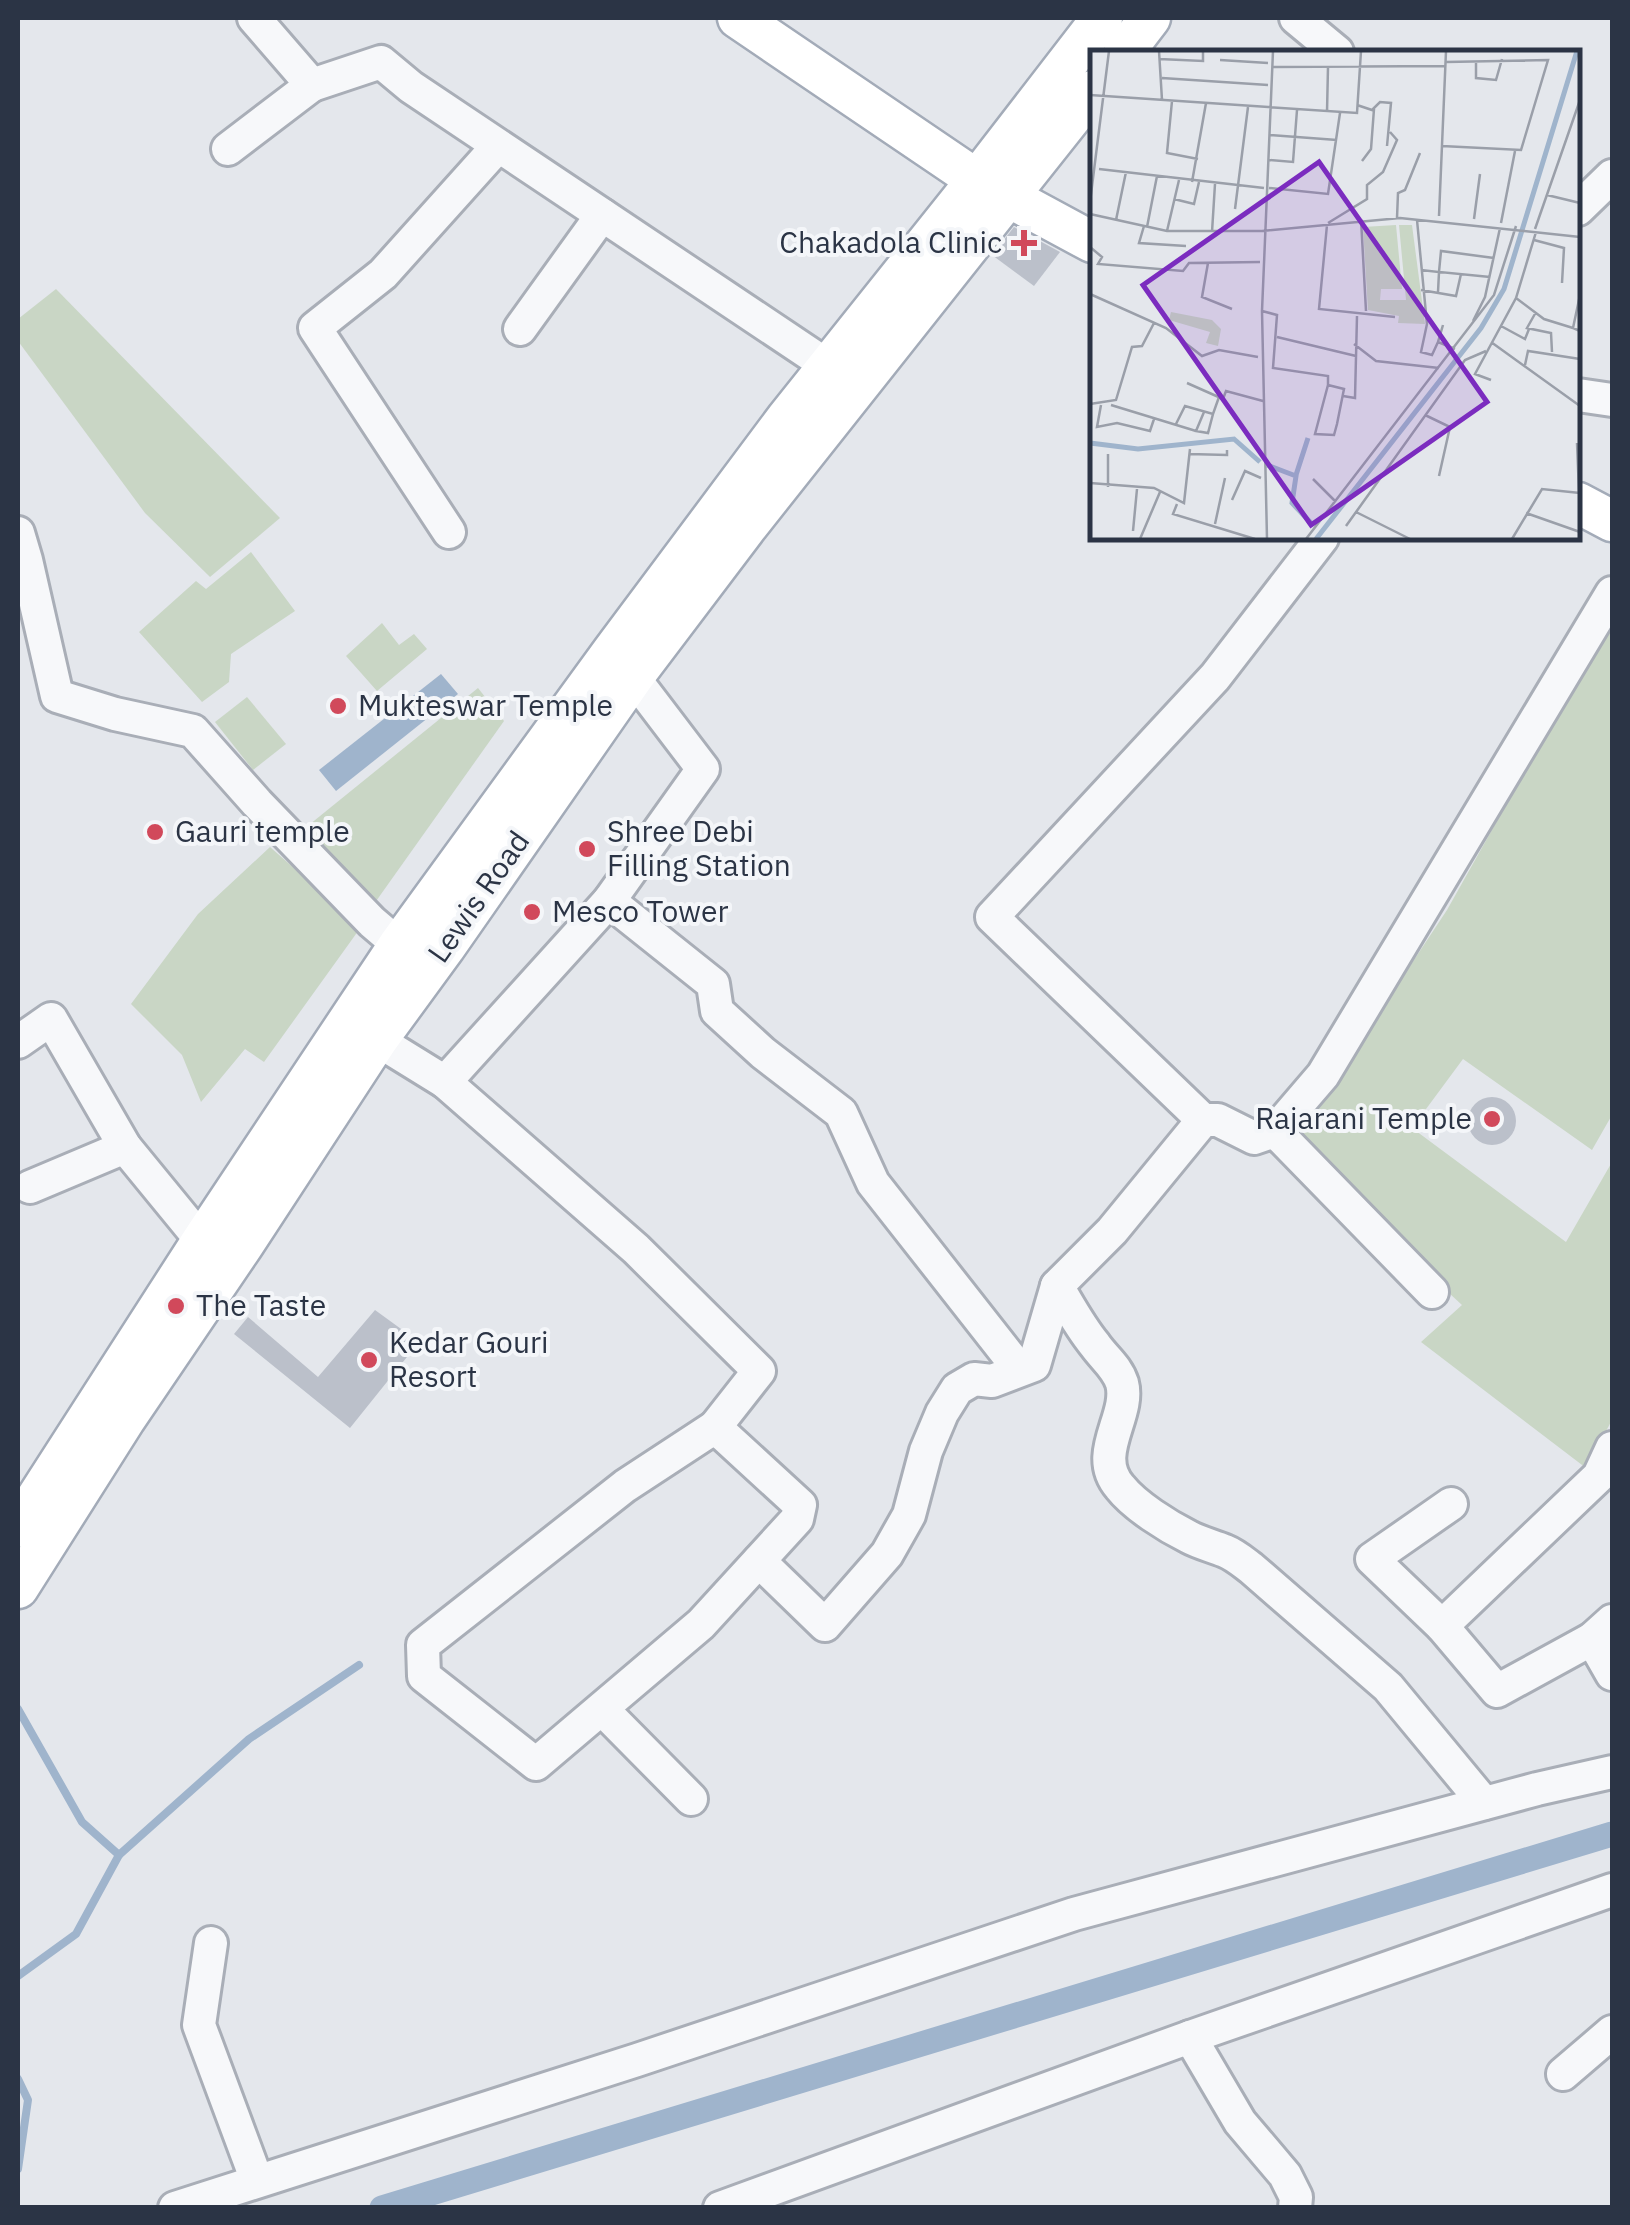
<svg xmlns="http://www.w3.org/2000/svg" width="1630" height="2225" viewBox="0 0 1630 2225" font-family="'IBM Plex Sans',sans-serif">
<rect width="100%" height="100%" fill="#e4e7ec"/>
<g fill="#c9d6c5">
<path d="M56,289L280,518L210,577L145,513L18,341V319Z"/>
<path d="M251,552L295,611L231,654L229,682L202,702L139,632L196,581L206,589Z"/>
<path d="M1612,616V1115L1592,1150L1463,1059L1412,1128L1566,1242L1612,1162V1420L1586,1468L1421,1342L1462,1305L1436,1281L1293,1131L1322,1099L1447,910Z"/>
<path d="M382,623L399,645L414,634L427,649L377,691L346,656Z"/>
<path d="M478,688L504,721L374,904L304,829Z"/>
<path d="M247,697L286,744L253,770L215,722Z"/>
<path d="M270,847L361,927L264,1062L245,1049L201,1102L182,1055L131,1004L198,914Z"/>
</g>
<path fill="#9fb4cc" d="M441,674L458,694L336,791L319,770Z"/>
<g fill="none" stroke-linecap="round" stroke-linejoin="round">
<g stroke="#9fb4cc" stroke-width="8">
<path d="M18,1709L82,1822L119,1855L76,1934L18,1976"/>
<path d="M119,1855L249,1739L359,1665"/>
<path d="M18,2079L28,2100L18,2169"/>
</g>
<path stroke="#9fb4cc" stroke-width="25" d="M382,2208L1612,1834"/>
</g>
<g fill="#bbc0ca">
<path d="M1014,227L1060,252L1034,286L992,255Z"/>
<circle cx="1492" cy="1121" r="24"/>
<path d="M375,1310L419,1342L350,1428L234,1334L248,1317L318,1377Z"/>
</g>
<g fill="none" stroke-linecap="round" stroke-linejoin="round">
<defs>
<g id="minor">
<path d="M254,18L312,85L381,62L411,87L828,366"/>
<path d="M1296,18L1337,52"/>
<path d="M228,149L312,85"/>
<path d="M1578,209L1612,176"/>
<path d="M520,329L602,215"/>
<path d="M1578,395L1612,400"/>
<path d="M449,532L315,328L383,274L498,146"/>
<path d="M18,533L26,560L57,696L115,714L193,731L257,803L372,922L399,945"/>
<path d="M1322,538L1215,677L992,917L1203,1120H1218L1254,1138L1275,1131L1432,1292"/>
<path d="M633,677L703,769L609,901L445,1082L636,1249L759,1371L715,1427"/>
<path d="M609,901L713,984L717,1011L763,1053L841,1113L873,1183L1019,1369"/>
<path d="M377,1040L445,1082"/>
<path d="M18,1042L51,1019L125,1147L202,1241L222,1243"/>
<path d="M1275,1131L1323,1075L1612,593"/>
<path d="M30,1187L125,1147"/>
<path d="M1057,1286C1069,1306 1080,1327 1095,1345C1104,1358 1117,1367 1122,1383C1131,1416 1091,1454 1120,1487C1135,1506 1167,1526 1189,1537C1200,1543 1213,1546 1225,1551C1235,1555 1243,1562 1251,1568L1388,1687L1484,1803"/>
<path d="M715,1427L800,1505L797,1519L701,1624L536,1764L424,1676L423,1645L625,1486Z"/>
<path d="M759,1561L825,1625L887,1554L909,1515L926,1451L942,1413L957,1389L974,1379L992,1381L1034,1365L1057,1286L1112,1231L1203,1120"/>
<path d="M1612,1621L1592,1639L1612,1674"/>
<path d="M1442,1626L1372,1559L1451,1504"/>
<path d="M1592,1639L1497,1691L1442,1626L1599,1476L1612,1448"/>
<path d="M602,1709L691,1799"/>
<path d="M211,1943L199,2025L257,2181"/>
<path d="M1190,2037L1240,2122L1285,2175L1296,2197L1295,2208"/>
<path d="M1563,2074L1612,2032"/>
<path d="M175,2208L637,2060L1074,1914L1537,1789L1612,1772"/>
<path d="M720,2208L1190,2037L1612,1890"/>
</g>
<g id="major">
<path d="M738,18L977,180L1092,242"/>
<path d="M1124,52L1150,18"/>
<path d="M1578,503L1612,521"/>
<path d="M18,1527L202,1241L399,945L613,651L787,418L977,180L1102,18"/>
<path d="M18,1588L125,1419L243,1245L377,1040L445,947L633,677L748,525L1092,91"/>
</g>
</defs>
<use href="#minor" stroke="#a9aeb7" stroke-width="38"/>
<use href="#major" stroke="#a3abb8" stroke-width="45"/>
<use href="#minor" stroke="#f7f8fa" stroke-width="32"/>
<use href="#major" stroke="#fff" stroke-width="40"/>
</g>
<g fill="#d1495b" stroke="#f4f6f9" stroke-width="4">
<path d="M1019 228h10v10h10v10h-10v10h-10v-10h-10v-10h10z"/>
<circle cx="338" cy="706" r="10"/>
<circle cx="155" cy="832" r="10"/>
<circle cx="587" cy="849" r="10"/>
<circle cx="532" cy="912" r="10"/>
<circle cx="1492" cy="1119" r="10"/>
<circle cx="176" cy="1306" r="10"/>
<circle cx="369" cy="1360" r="10"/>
</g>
<g text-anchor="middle" stroke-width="8" stroke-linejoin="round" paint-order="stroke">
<g font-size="30" fill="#2b3445" stroke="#f4f6f9" text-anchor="start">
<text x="1002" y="253" text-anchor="end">Chakadola Clinic</text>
<text x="358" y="716">Mukteswar Temple</text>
<text x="175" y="842">Gauri temple</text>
<text x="607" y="842">Shree Debi<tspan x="607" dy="34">Filling Station</tspan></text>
<text x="552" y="922">Mesco Tower</text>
<text x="1472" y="1129" text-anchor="end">Rajarani Temple</text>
<text x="196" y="1316">The Taste</text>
<text x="389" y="1353">Kedar Gouri<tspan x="389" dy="34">Resort</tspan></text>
</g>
<g font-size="30" fill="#2b3445" stroke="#f4f6f9">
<text transform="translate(479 897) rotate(-55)" y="10">Lewis Road</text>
</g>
</g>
<g transform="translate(1090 50)">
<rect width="490" height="490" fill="#e4e7ec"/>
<path d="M306,175L312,239H291L290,250H316L309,175H322L335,274L308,273L309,266L278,260L273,177ZM81,262L122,270L131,279L128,296L116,293L120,282L79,270Z" fill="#c9d6c5"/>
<path fill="none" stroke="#9fb4cc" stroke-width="5" d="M0,393L48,399L144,389L170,412M177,415L206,426L202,453L222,474M206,425L218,388M226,489L391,278L414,239L487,1"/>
<path fill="none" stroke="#9a9fa9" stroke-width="2.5" d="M69,1L72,50M69,9L113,11V1M130,10L178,13M386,11V28L406,30L412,9M183,17L356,16M72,28L178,35M0,45L267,63L271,1M82,51L77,103L108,109M267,55L282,60L290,52L301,53L297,96M237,62L238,17M180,85L247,90M352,96L431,100L458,10L356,12M179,110L203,112L207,60M272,111L281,99L284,59M9,119L174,138M102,132L116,53M179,138L238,144L250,63M457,145L490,153M84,149L104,154L109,132M0,152L19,1M145,159L158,57M0,164L77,181H172L310,168L490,187M349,166L356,1M307,168L308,143L315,140L330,103M271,169L276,261M384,169L390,124M26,170L36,122M327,170L337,274L331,302L342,305L348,292M238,173L277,149V135L293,122L307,90L300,82M411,173L425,101M237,175L229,259L305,267M54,176L49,193L96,196M57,177L67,126M445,179L490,50M77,181L89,130M122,182L125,134M444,190L474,198L472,233M0,197L12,207L8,214L93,221L99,213L170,212M118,213L112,247L142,259M331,220L349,222L348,242M400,227L349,222L351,201L404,208M331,240L366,246L371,224M0,244L76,278L112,306L129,300L168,307M490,245L483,278L490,281M426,248L454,269L483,278M172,261L187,265L183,318L238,326V335M446,262L437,278L461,283L462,302M383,271L395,247L410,178M353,275L348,292L365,299M411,276L435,289L439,279M187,287L266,306M401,292L490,356M264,294L286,311L349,318M435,315L438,301L490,309M401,330L385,324L426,248L446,182M97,333L133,349L136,341L173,351M238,335L254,339L247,374L244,385L225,384ZM253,346L265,348L267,266M0,354L26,350L42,297L52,296L64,273M11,355L7,377L27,373L60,381L64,369M21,355L106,381M114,362L106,381L118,383L123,364M335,365L360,377L349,426M86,374L95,356L123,364L129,347M487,393L489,442M99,404L137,405V400M223,429L245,451M0,433L64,438L94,453L100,399M18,437V404M142,450L155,421L171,428M87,454L83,464L165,489M266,462L320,489M436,463L490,482M125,474L135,428M256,476L375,310L396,301M43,481L47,439M50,489L70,442M177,489L172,261L183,1M216,489L404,245L426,176M422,489L452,439L490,443"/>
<path fill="#7b2cbf" fill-opacity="0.15" stroke="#7b2cbf" stroke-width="5" d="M229,112L397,352L221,475L53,235Z"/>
<rect width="490" height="490" fill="none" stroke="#2b3445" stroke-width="5"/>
</g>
<rect width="1630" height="2225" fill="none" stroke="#2b3445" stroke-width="40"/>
</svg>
